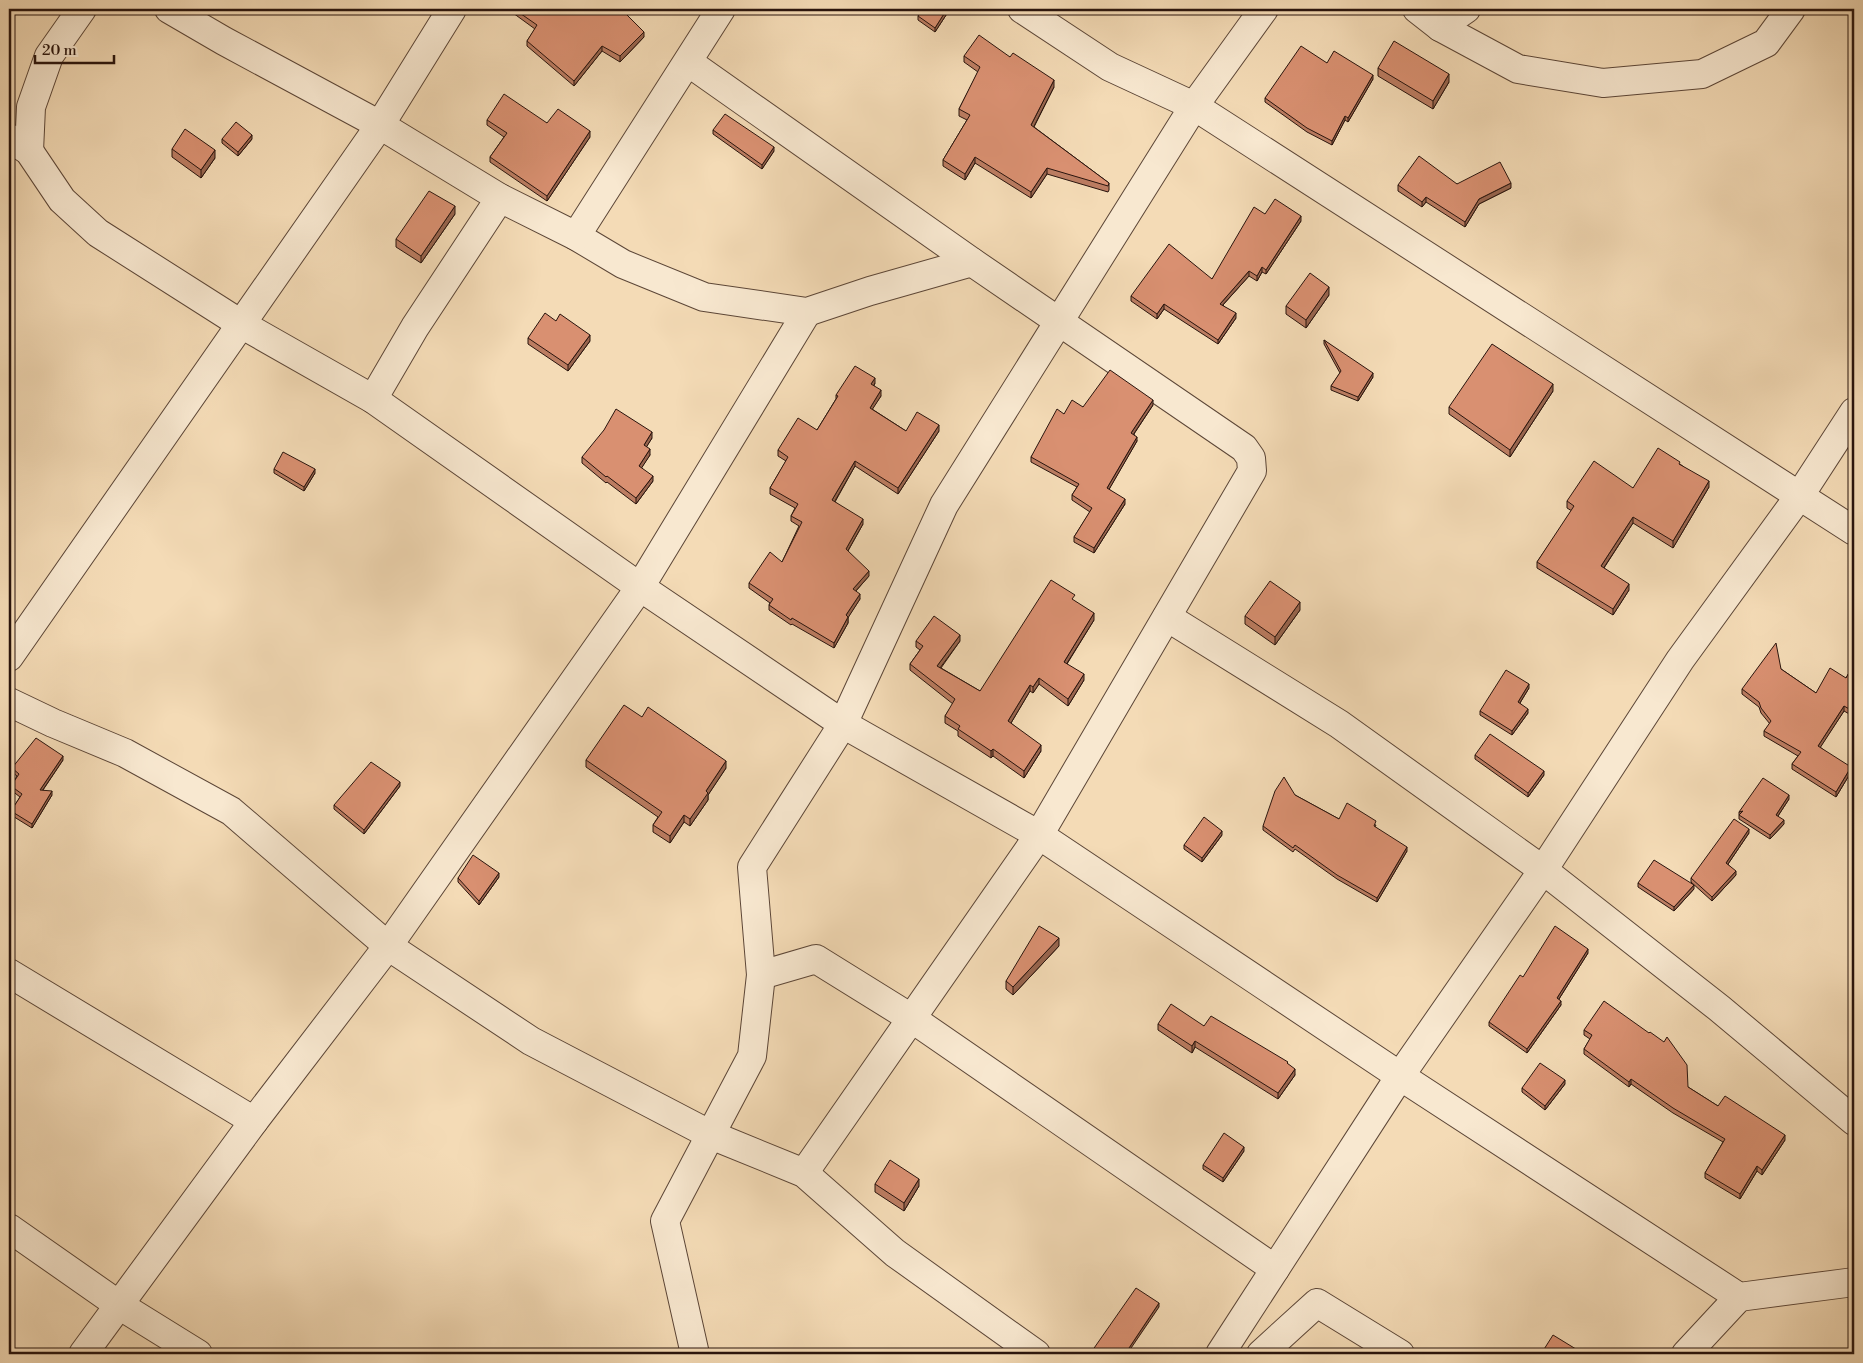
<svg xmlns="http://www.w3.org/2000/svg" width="1863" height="1363" viewBox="0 0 1863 1363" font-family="'Libre Bodoni',serif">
<rect width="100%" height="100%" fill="#f4dbb6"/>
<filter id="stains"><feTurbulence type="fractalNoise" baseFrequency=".004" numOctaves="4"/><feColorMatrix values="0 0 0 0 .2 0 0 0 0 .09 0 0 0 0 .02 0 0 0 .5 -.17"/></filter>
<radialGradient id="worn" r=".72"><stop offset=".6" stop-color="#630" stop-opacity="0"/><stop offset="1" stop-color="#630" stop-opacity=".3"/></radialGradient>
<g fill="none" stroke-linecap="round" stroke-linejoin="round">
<defs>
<g id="minor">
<path d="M169,9L224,41L380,125L500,198L576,236L623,264L704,297L807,312L870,291L972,262"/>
<path d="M1022,9L1110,67L1194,106L1854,531"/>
<path d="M1417,9L1440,27L1518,69L1603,83L1702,74L1766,43L1791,9"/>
<path d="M1440,27L1466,9"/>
<path d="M688,62L972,262L1244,448L1251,458L1252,471L1039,835L804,1173"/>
<path d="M9,138L29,151L62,200L98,233L241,324L373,399L640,587L843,724L1039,835L1400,1076L1739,1297L1854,1282"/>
<path d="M29,151L31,107L49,56L82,9"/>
<path d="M576,236L721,9"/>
<path d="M373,399L415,327L500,198"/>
<path d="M1167,617L1339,724L1543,870L1719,1008L1854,1121"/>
<path d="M9,657L380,125L452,9"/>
<path d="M9,702L53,723L125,753L231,811L388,946L531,1041L711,1135L804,1173L895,1253L1036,1354"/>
<path d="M9,973L254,1121"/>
<path d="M761,975L816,959L911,1018L1275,1269"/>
<path d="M9,1228L119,1305L198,1354"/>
<path d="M83,1354L254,1121L388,946L640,587L807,312"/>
<path d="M695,1354L665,1221L752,1056L761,975L752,867L843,724L944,505L1194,106L1264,9"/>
<path d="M1220,1354L1400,1076L1543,870L1680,660L1800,495L1854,412"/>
<path d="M1261,1354L1317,1303L1400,1354"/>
<path d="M1686,1354L1739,1297"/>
</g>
</defs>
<use href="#minor" stroke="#5c4637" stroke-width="30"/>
<use href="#minor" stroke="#f8e8d0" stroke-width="28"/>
</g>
<g fill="#bb7c61" stroke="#29140d">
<path d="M513,9H621L644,37L620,62L602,51L574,86L527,46V41L535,29L513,13Z"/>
<path d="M923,9H950L935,32L918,20V16Z"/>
<path d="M964,56L1010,57L1054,87L1034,127L1109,183V190L1108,192L1047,174L1031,198L975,163L965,180L943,166V160L967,120L959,116V109L978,72L964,62Z"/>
<path d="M1327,63L1373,79L1348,122L1345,120L1332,145L1307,132L1265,102V98Z"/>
<path d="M1378,68L1449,82L1433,109L1378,76Z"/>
<path d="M487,120L547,123L590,137L547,201L490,162V157L504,137L487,125Z"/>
<path d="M713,130L774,151L762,169L713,134Z"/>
<path d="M222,139H252L238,156L222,143Z"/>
<path d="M172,149L215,158L201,178L172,157Z"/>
<path d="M1457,184L1511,188L1479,204L1465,227L1426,202L1422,207L1398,191V185Z"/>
<path d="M455,214L421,263L396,247V239Z"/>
<path d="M1265,214L1301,221L1266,274L1262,272L1257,281L1249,276L1223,305L1236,318L1218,344L1164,309L1157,319L1131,301V296L1212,279Z"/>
<path d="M1329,295L1306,328L1286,314V306Z"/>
<path d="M556,321L590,341L568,371L528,344V338Z"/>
<path d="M1324,340L1373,377L1358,401L1331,390V386L1340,373L1324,344Z"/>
<path d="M875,383L874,386L881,396L872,409L906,431H939L898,494L855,466L835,502L863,524L848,551L869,576L856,591L860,599L848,617V623L834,648L792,624L791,625L769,610V605L770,603L749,588V583L782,562L799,526L791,521V516L795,508L770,494V488L786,461L778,456V450L817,430L836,399V395Z"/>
<path d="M1553,391L1510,457L1449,414V407Z"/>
<path d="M1153,405L1134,434L1137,441L1109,489L1125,504L1094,553L1074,542V537L1090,512L1072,500V495L1077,487L1031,462V457L1064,414L1083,407Z"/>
<path d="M652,438L646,447L650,455L641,468L653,481L636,504L607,482L606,483L582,463V457Z"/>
<path d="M1680,464L1709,487L1673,548L1633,523L1604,568L1629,590L1613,615L1537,568V562L1572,511L1567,508V501L1633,488Z"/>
<path d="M274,469L315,473L304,491L274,473Z"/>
<path d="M1075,601L1094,620L1067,664L1084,680L1068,706L1039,684L1033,693L1030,691L1011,723L1041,751L1024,778L993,756L991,758L958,736V731L945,723V716L953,704L910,670V664L920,650L916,647V641H960L941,668L980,691Z"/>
<path d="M1300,610L1275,645L1245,624V616Z"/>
<path d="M1854,664L1851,715L1844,711L1820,747L1851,772L1836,797L1792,769V764L1798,756L1764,736V731L1770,724L1761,713L1759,707L1742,694V689L1781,669L1816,693L1846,678Z"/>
<path d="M1529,688L1520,703L1528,713L1512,735L1480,715V711Z"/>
<path d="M642,717L726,768L708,795V800L690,826L684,822L670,843L653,832V825L658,817L586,767V760Z"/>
<path d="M1475,755L1544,775L1528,797L1475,759Z"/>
<path d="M63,760L43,790L52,795L32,828L11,815V811L20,797L11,790V786L17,776L12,772V768Z"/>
<path d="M400,786L364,834L334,809V805Z"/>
<path d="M1295,795L1339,819L1376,825L1375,827L1407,851L1377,902L1337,879L1295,849L1293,852L1263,830V826Z"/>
<path d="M1789,799L1778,816L1784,824L1770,839L1739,819V812Z"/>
<path d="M1749,833L1728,864L1736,875L1712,901L1691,882V878Z"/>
<path d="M1222,835L1202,862L1184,849V845Z"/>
<path d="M499,877L479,905L458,882V878Z"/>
<path d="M1638,883L1694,889L1674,911L1638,887Z"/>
<path d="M1059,946L1013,995L1006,989V981Z"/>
<path d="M1588,953L1559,999L1561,1005L1527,1053L1489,1026V1022Z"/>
<path d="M1158,1024L1204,1026L1288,1064L1295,1075L1278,1099L1195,1047L1192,1053L1158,1030Z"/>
<path d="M1584,1030L1688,1087L1718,1106L1785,1140L1762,1175L1757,1171L1740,1199L1705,1178V1173L1723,1142L1673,1113L1631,1084L1629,1087L1584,1054V1049L1590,1039L1584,1035Z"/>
<path d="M1565,1084L1545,1110L1522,1092V1088Z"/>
<path d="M1244,1151L1223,1182L1203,1169V1165Z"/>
<path d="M875,1184L919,1186L904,1211L875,1192Z"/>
</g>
<g fill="#98654f" stroke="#29140d">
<path d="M947,9H950L935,32V28Z"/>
<path d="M644,32V37L620,62V56Z"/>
<path d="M602,46V51L574,86V81Z"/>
<path d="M1449,74V82L1433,109V101Z"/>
<path d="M1373,75V79L1348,122V118Z"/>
<path d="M1054,80V87L1031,132V125Z"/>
<path d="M1345,116V120L1332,145V141Z"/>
<path d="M590,131V137L547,201V196Z"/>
<path d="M252,135V139L238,156V152Z"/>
<path d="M774,147V151L762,169V165Z"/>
<path d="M215,150V158L201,178V170Z"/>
<path d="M975,157V163L965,180V174Z"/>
<path d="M1047,168V174L1031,198V192Z"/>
<path d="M1511,183V188L1479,204L1465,227V222L1479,199Z"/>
<path d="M1426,197V202L1422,207V202Z"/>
<path d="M455,206V214L421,263V256Z"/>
<path d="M1301,216V221L1266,274V270Z"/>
<path d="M1262,267V272L1257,281V276Z"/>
<path d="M1249,271V276L1220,308V304Z"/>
<path d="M1329,287V295L1306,328V320Z"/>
<path d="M1164,304V309L1157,319V314Z"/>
<path d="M1236,313V318L1218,344V340Z"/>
<path d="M590,335V341L568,371V365Z"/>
<path d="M1373,373V377L1358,401V397Z"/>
<path d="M875,378V383L871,390V384Z"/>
<path d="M1553,384V391L1510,457V450Z"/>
<path d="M881,390V396L870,413V408Z"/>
<path d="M1153,400V405L1131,438V433Z"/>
<path d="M939,425V431L898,494V488Z"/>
<path d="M652,432V438L644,451V445Z"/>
<path d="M1137,437V441L1107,493V488Z"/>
<path d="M650,449V455L639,472V466Z"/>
<path d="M855,461V466L832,506V500Z"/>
<path d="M315,469V473L304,491V487Z"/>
<path d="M653,476V481L636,504V498Z"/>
<path d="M1709,481V487L1673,548V541Z"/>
<path d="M1125,499V504L1094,553V548Z"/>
<path d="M1633,517V523L1601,572V566Z"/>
<path d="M863,519V524L846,554V549Z"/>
<path d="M869,571V576L853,594V589Z"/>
<path d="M1629,584V590L1613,615V609Z"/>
<path d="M860,594V599L846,621V615Z"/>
<path d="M1300,602V610L1275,645V637Z"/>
<path d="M1094,613V620L1064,668V662Z"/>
<path d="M848,617V623L834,648V643Z"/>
<path d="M960,635V641L937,672V666Z"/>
<path d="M1084,674V680L1068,706V699Z"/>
<path d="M1039,678V684L1033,693V687Z"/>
<path d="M1529,684V688L1518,706V702Z"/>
<path d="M1030,685V691L1008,728V721Z"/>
<path d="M1854,705V709L1851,715V710Z"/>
<path d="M1844,706V711L1818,751V746Z"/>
<path d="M1528,709V713L1512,735V731Z"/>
<path d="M1041,745V751L1024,778V771Z"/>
<path d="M993,749V756L991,758V751Z"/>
<path d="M63,756V760L40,794V790Z"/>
<path d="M726,761V768L708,795V800L690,826V819L706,791Z"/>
<path d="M1851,767V772L1836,797V792Z"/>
<path d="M1544,771V775L1528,797V793Z"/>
<path d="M400,782V786L364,834V830Z"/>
<path d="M52,791V795L32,828V824Z"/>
<path d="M1789,795V799L1776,819V815Z"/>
<path d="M684,815V822L670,843V836Z"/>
<path d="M1784,820V824L1770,839V835Z"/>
<path d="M1749,829V833L1726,867V863Z"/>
<path d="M1222,831V835L1202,862V858Z"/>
<path d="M1407,847V851L1377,902V898Z"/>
<path d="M1736,871V875L1712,901V897Z"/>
<path d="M499,873V877L479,905V901Z"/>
<path d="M1694,885V889L1674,911V907Z"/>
<path d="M1059,938V946L1013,995V987Z"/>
<path d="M1588,949V953L1557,1002V998Z"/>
<path d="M1561,1001V1005L1527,1053V1049Z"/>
<path d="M1195,1041V1047L1192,1053V1046Z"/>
<path d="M1295,1069V1075L1278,1099V1093Z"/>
<path d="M1631,1079V1084L1629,1087V1082Z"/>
<path d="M1565,1080V1084L1545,1110V1106Z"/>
<path d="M1785,1135V1140L1762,1175V1170Z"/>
<path d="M1244,1147V1151L1223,1182V1178Z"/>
<path d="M1757,1166V1171L1740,1199V1194Z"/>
<path d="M919,1179V1186L904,1211V1203Z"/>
<path d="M1159,1303V1307L1127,1354H1125Z"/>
</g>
<g fill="#d99071" stroke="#29140d">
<path d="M514,9H621L644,32L620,56L602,46L574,81L527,41L537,25Z"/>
<path d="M923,9H947L935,28L918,16Z"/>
<path d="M979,35L1010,57L1013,53L1054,80L1031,125L1109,183L1108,186L1047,168L1031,192L975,157L965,174L943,160L970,115L959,109L980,67L964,56Z"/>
<path d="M1394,41L1449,74L1433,101L1378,68Z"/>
<path d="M1301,46L1327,63L1334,51L1373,75L1348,118L1345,116L1332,141L1307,128L1265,98Z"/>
<path d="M504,94L547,123L558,109L590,131L547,196L490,157L507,133L487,120Z"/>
<path d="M725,114L774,147L762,165L713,130Z"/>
<path d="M236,122L252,135L238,152L222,139Z"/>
<path d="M185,129L215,150L201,170L172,149Z"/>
<path d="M1419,156L1457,184L1500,162L1511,183L1479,199L1465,222L1426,197L1422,202L1398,185Z"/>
<path d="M429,191L455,206L421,256L396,239Z"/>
<path d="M1275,199L1301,216L1266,270L1262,267L1257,276L1249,271L1220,304L1236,313L1218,340L1164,304L1157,314L1131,296L1169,244L1212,279L1254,207L1265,214Z"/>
<path d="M1310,273L1329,287L1306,320L1286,306Z"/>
<path d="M545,313L556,321L560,314L590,335L568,365L528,338Z"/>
<path d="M1324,340L1373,373L1358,397L1331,386L1341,371Z"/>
<path d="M1492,344L1553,384L1510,450L1449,407Z"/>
<path d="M855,366L875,378L871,384L881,390L870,408L906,431L917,412L939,425L898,488L855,461L832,500L863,519L846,549L869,571L853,589L860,594L846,615L848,617L834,643L792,618L791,620L769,605L773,599L749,583L770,552L782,562L802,522L791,516L798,504L770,488L788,457L778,450L798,418L817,430L838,396L836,395Z"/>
<path d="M1110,370L1153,400L1131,433L1137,437L1107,488L1125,499L1094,548L1074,537L1092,508L1072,495L1079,484L1031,457L1057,409L1064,414L1072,400L1083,407Z"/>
<path d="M616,409L652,432L644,445L650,449L639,466L653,476L636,498L607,476L606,477L582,457L604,430Z"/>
<path d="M1658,448L1680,462L1679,464L1709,481L1673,541L1633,517L1601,566L1629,584L1613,609L1537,562L1574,506L1567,501L1594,461L1633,488Z"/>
<path d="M283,452L315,469L304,487L274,469Z"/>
<path d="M1051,580L1075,595L1072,599L1094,613L1064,662L1084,674L1068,699L1039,678L1033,687L1030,685L1008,721L1041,745L1024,771L993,749L991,751L958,729L960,726L945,716L955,699L910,664L923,646L916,641L934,616L960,635L937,666L980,691Z"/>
<path d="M1270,581L1300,602L1275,637L1245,616Z"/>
<path d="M1776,643L1781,669L1816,693L1830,668L1846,678L1854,664V705L1851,710L1844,706L1818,746L1851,767L1836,792L1792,764L1801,752L1764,731L1771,721L1761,708L1759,702L1742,689Z"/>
<path d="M1506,670L1529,684L1518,702L1528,709L1512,731L1480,711Z"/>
<path d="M624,705L642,717L648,707L726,761L706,791L708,793L690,819L684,815L670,836L653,825L662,812L586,760Z"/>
<path d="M1490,734L1544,771L1528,793L1475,755Z"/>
<path d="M36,738L63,756L40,790L52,791L32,824L11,811L22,794L11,786L19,774L12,768Z"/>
<path d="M371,762L400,782L364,830L334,805Z"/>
<path d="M1284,777L1295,795L1339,819L1347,803L1376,821L1374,826L1407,847L1377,898L1337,875L1295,845L1293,848L1263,826L1275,791Z"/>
<path d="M1763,778L1789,795L1776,815L1784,820L1770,835L1739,815L1743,811L1739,812Z"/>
<path d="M1204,817L1222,831L1202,858L1184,845Z"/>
<path d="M1734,819L1749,829L1726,863L1736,871L1712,897L1691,878Z"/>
<path d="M473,855L499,873L479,901L458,878Z"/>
<path d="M1654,860L1694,885L1674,907L1638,883Z"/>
<path d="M1039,926L1059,938L1013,987L1006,981Z"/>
<path d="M1555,926L1588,949L1557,998L1561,1001L1527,1049L1489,1022L1520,975L1523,977Z"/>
<path d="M1604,1001L1649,1033L1650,1032L1664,1042L1667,1037L1687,1065L1688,1087L1718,1106L1725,1096L1785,1135L1762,1170L1757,1166L1740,1194L1705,1173L1725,1139L1673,1108L1631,1079L1629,1082L1584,1049L1592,1035L1584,1030Z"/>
<path d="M1171,1004L1204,1026L1211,1016L1288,1062L1287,1063L1295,1069L1278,1093L1195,1041L1192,1046L1158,1024Z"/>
<path d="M1540,1063L1565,1080L1545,1106L1522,1088Z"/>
<path d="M1224,1133L1244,1147L1223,1178L1203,1165Z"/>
<path d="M890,1160L919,1179L904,1203L875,1184Z"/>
<path d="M1136,1288L1159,1303L1125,1354H1097L1092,1351Z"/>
<path d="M1553,1335L1584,1354H1541Z"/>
</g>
<rect width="1863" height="1363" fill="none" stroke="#f4dbb6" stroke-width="30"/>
<rect x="10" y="10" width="1843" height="1343" fill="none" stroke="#29140d" stroke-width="2.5"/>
<rect x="15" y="15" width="1833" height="1333" fill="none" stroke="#29140d"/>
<path d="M35 55v8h79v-8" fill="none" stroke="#29140d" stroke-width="2.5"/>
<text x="42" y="55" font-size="15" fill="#29140d" stroke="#f8e8d0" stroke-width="4" paint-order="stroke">20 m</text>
<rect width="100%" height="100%" filter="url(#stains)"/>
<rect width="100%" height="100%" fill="url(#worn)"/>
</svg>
